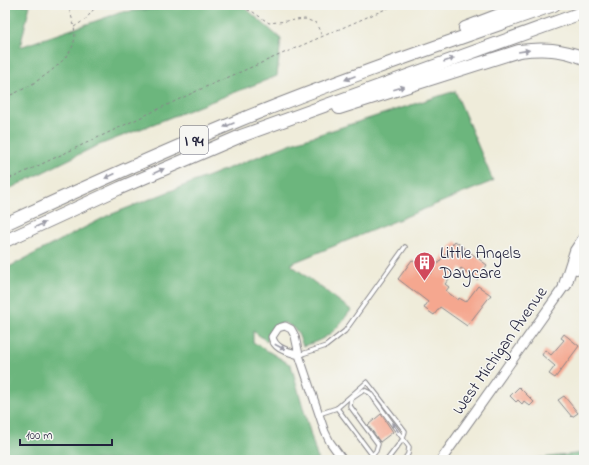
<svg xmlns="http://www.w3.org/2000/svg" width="589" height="465" viewBox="0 0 589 465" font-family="'Indie Flower',sans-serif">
<rect width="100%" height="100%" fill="#f6f6f2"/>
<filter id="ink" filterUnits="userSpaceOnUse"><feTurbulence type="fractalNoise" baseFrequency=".025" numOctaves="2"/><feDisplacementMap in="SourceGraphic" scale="8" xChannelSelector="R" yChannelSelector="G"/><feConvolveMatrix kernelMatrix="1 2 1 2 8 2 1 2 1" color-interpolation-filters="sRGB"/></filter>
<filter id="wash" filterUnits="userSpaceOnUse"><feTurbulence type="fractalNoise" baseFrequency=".012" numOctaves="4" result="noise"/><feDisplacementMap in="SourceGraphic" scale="16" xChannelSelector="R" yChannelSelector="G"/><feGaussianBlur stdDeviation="0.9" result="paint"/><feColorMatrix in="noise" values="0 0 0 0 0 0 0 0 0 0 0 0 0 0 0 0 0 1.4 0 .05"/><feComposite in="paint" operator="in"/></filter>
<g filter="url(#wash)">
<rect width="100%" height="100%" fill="#efecda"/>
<g fill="#6cb67d" stroke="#476c5c">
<path d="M5,5H30L20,47L122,12L195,5H242L281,39L277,76L94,147L5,191Z"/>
<path d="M455,91L493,181L290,264L351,310C334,332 330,338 303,346L297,331L286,323C275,323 266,330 268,342L253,331V342L291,365L318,460H171L166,455L159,460H5V269L107,216L295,142Z"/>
<path d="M584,453V460H532V459Z"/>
</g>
<g id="blocks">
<g fill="#f5a78f">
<path d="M455,241L487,265L477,280L461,268L455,276L453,274L445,284L449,287L446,291L458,300L459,298L466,302L478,286L491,295L467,326L440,307L434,315L424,308L428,302L398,279L412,260L430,274Z"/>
<path d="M564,334L579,346L555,378L549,374L555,366L542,355L545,350L551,355L564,340L561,338Z"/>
<path d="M519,387L534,402L530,406L524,401L522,404L518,400L516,402L510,396Z"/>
<path d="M564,396L578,413L572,417L558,400Z"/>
<path d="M381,414L393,432L380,442L368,425Z"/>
</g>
</g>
</g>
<g filter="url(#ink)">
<use href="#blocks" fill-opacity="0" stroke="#88878a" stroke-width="1"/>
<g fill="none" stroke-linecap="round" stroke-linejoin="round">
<defs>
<g id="lane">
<path d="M299,355L326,346L345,331L405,247"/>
<path d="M337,408L376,460"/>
<path d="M319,414L337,408L367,382L405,431L403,439L387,460"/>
<path d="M368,460L376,451L378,444L350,406L351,399L364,390L370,393L409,447L408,454L404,460"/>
</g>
<path id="street" d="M299,355C288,351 275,350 272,337L278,328L285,326L291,329L295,336L299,355L325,432L330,442L343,460"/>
<path id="secondary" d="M441,460L568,281"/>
<g id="highway">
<path d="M465,28L525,5"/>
<path d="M339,108L519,51C543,48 562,49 584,58"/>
<path d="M5,224C83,188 161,153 240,120C343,78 449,42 554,5"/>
<path d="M5,241L120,188L241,136L584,12"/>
<path d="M577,268L584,262"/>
<path d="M565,285L576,251L584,239"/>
</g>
</defs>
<use href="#lane" stroke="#88878a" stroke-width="5.5"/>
<use href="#street" stroke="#88878a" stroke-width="9"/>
<use href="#secondary" stroke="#88878a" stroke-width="11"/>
<use href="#highway" stroke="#88878a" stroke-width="14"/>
<g stroke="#88878a" stroke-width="1" stroke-dasharray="3 3" stroke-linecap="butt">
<path d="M236,5L253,12L269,23L305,19L316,23L322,36"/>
<path d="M74,27L86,19L97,5"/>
<path d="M5,97C25,91 70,63 74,42C77,30 71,16 68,5"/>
<path d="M5,173L12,178L201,89L395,5"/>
<path d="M5,181L11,178"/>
</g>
<use href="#lane" stroke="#fff" stroke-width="3.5"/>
<use href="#street" stroke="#fff" stroke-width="7"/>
<use href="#secondary" stroke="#fff" stroke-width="9"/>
<use href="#highway" stroke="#fff" stroke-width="12"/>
</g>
<defs><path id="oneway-solid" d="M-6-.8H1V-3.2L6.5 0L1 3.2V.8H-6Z"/></defs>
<g fill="#9c9ca7">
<use href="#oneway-solid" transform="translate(524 51) rotate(-9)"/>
<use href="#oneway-solid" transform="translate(449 60) rotate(-20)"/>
<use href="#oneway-solid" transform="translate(350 78) rotate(159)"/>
<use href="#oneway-solid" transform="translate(399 88) rotate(-18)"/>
<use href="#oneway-solid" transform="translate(229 125) rotate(157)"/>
<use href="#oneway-solid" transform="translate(159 171) rotate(-24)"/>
<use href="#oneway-solid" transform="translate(110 176) rotate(155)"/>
<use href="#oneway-solid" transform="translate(40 225) rotate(-25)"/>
<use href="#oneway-solid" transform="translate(280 347) rotate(28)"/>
<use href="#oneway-solid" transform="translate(395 427) rotate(-126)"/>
</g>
</g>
<defs>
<symbol id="building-pin" viewBox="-11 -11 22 30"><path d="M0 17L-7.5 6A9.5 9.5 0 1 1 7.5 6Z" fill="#d1495b" stroke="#f6f6f2"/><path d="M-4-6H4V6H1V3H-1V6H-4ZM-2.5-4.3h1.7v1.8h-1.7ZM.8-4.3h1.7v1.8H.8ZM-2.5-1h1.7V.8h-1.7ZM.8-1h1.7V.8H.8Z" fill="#fff"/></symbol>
</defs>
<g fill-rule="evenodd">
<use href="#building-pin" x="412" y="250" width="25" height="34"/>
</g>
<g text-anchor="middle" stroke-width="3" stroke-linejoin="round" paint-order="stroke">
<rect fill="#f6f6f2" stroke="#626272" stroke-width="1" x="180" y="126" width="28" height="28" rx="3"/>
<g font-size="16" font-weight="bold" fill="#22223b">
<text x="194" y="146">I 94</text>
</g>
<g font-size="17" fill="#22223b" stroke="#f6f6f2" text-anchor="start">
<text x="440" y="258">Little Angels<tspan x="440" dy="20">Daycare</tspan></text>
</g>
<g font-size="17" fill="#22223b" stroke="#f6f6f2">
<text transform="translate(499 350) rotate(-55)" y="6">West Michigan Avenue</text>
</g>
</g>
<rect width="589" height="465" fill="none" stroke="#f6f6f2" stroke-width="20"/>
<path d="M20 439v6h92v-6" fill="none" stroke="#22223b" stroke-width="2"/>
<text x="26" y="439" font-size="12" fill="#22223b" stroke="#f6f6f2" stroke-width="3" paint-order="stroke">100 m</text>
</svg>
